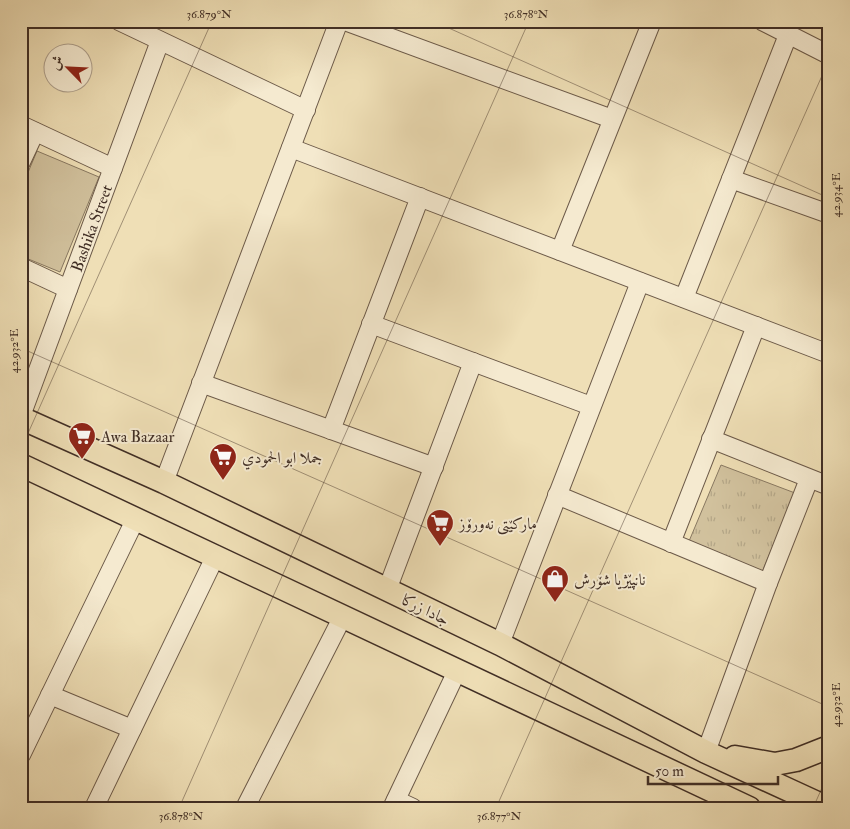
<svg xmlns="http://www.w3.org/2000/svg" width="850" height="829" viewBox="0 0 850 829" font-family="'IM FELL Double Pica',Amiri,serif">
<defs>
<pattern id="park-tufts" width="24" height="20" patternUnits="userSpaceOnUse" patternTransform="scale(1.25)"><rect width="24" height="20" fill="#d1c19d"/><path d="M3 7l-1-3M5 7V3M7 7l1-3M15 17l-1-3M17 17v-4M19 17l1-3" fill="none" stroke="#b4a687"/></pattern>
</defs>
<rect width="100%" height="100%" fill="#efdfb6"/>
<filter id="stains"><feTurbulence type="fractalNoise" baseFrequency=".004" numOctaves="4"/><feColorMatrix values="0 0 0 0 .2 0 0 0 0 .09 0 0 0 0 .02 0 0 0 .5 -.17"/></filter>
<radialGradient id="worn" r=".72"><stop offset=".6" stop-color="#630" stop-opacity="0"/><stop offset="1" stop-color="#630" stop-opacity=".3"/></radialGradient>
<path fill="#d1c19d" stroke="#887861" d="M37,151L99,177L60,272L21,256V189Z"/>
<path fill="url(#park-tufts)" stroke="#887861" d="M721,465L795,493L760,577L687,546Z"/>
<g fill="none" stroke-linecap="round" stroke-linejoin="round">
<defs>
<g id="minor">
<path d="M119,21L306,110"/>
<path d="M345,21L612,119"/>
<path d="M762,21L829,55"/>
<path d="M21,125L113,168"/>
<path d="M291,148L829,354"/>
<path d="M21,162L35,132"/>
<path d="M731,179L829,214"/>
<path d="M560,251L652,21"/>
<path d="M21,267L68,289"/>
<path d="M684,298L788,35"/>
<path d="M371,324L591,406"/>
<path d="M201,383L434,467"/>
<path d="M21,416L160,41"/>
<path d="M331,430L420,197"/>
<path d="M711,439L829,486"/>
<path d="M164,482L339,21"/>
<path d="M557,495L768,583"/>
<path d="M671,543L756,326"/>
<path d="M387,590L473,362"/>
<path d="M500,644L640,282"/>
<path d="M50,695L132,729"/>
<path d="M706,752L768,583L809,479"/>
<path d="M21,755L136,518"/>
<path d="M396,800L413,808"/>
<path d="M94,808L216,555"/>
<path d="M245,808L343,616"/>
<path d="M392,808L457,671"/>
</g>
<g id="major">
<path d="M21,418L164,482L500,644L706,752L828,808"/>
<path d="M21,465L749,808"/>
<path d="M735,757L775,764L796,760L829,747"/>
</g>
</defs>
<use href="#minor" stroke="#6c5a49" stroke-width="20"/>
<use href="#major" stroke="#402e25" stroke-width="25"/>
<use href="#minor" stroke="#f5ead0" stroke-width="18"/>
<use href="#major" stroke="#efdfb6" stroke-width="22"/>
</g>
<path fill="none" stroke="#402e25" stroke-width="1" stroke-opacity="0.45" d="M433,21L829,198M21,348L829,707M21,449L212,21M179,808L529,21M496,808L829,60M813,808L829,772"/>
<defs>
<symbol id="supermarket-pin" viewBox="-11 -11 22 30"><path d="M0 17L-7.5 6A9.5 9.5 0 1 1 7.5 6Z" fill="#8f2418" stroke="#f5ead0"/><path d="M-6-5.5h2.5l.6 2H6L4.5 2H-2.5L-4.4-4H-6ZM-1.5 3.2a1.3 1.3 0 1 0 .1 0ZM3 3.2a1.3 1.3 0 1 0 .1 0Z" fill="#fff"/></symbol>
<symbol id="shop-pin" viewBox="-11 -11 22 30"><path d="M0 17L-7.5 6A9.5 9.5 0 1 1 7.5 6Z" fill="#8f2418" stroke="#f5ead0"/><path d="M-5-2.5h2.3a2.7 3.5 0 0 1 5.4 0H5L5.5 6h-11ZM-1.5-2.5h3a1.5 2.3 0 0 0-3 0Z" fill="#fff"/></symbol>
</defs>
<g fill-rule="evenodd">
<use href="#supermarket-pin" x="66" y="420" width="32" height="43"/>
<use href="#supermarket-pin" x="207" y="441" width="32" height="43"/>
<use href="#supermarket-pin" x="424" y="507" width="32" height="43"/>
<use href="#shop-pin" x="539" y="563" width="32" height="43"/>
</g>
<g text-anchor="middle" stroke-width="4" stroke-linejoin="round" paint-order="stroke">
<g font-size="16" fill="#402e25" stroke="#f5ead0">
<text transform="translate(91 228) rotate(-70)" y="6">Bashika Street</text>
<text transform="translate(426 609) rotate(26)" y="6">جادا زرکا</text>
</g>
<g font-size="16" fill="#402e25" stroke="#f5ead0" text-anchor="start">
<text x="101" y="442">Awa Bazaar</text>
<text x="242" y="463">جملا ابو الحمودي</text>
<text x="459" y="529">مارکێتی نەورۆز</text>
<text x="574" y="585">نانپێژیا شۆرش</text>
</g>
</g>
<rect width="850" height="829" fill="none" stroke="#efdfb6" stroke-width="55"/>
<g transform="translate(68 68) rotate(294)"><circle r="24" fill="#f5ead0" stroke="#ad9f8c"/>
<path d="M0-4L9 19L0 12L-9 19Z" fill="#8f2418"/>
<text y="-8" font-size="14" font-weight="bold" text-anchor="middle" fill="#402e25">ش</text>
</g>
<path d="M648 776v8h130v-8" fill="none" stroke="#402e25" stroke-width="2.5"/>
<text x="655" y="776" font-size="15" fill="#402e25" stroke="#f5ead0" stroke-width="4" paint-order="stroke">50 m</text>
<rect x="28" y="28" width="794" height="774" fill="none" stroke="#402e25" stroke-width="2"/>
<g font-size="12" text-anchor="middle" fill="#402e25">
<text x="209" y="18">36.879°N</text>
<text x="526" y="18">36.878°N</text>
<text transform="translate(836 195) rotate(-90)" y="4">42.934°E</text>
<text transform="translate(14 351) rotate(-90)" y="4">42.932°E</text>
<text transform="translate(836 705) rotate(-90)" y="4">42.932°E</text>
<text x="181" y="820">36.878°N</text>
<text x="499" y="820">36.877°N</text>
</g>
<rect width="100%" height="100%" filter="url(#stains)"/>
<rect width="100%" height="100%" fill="url(#worn)"/>
</svg>
